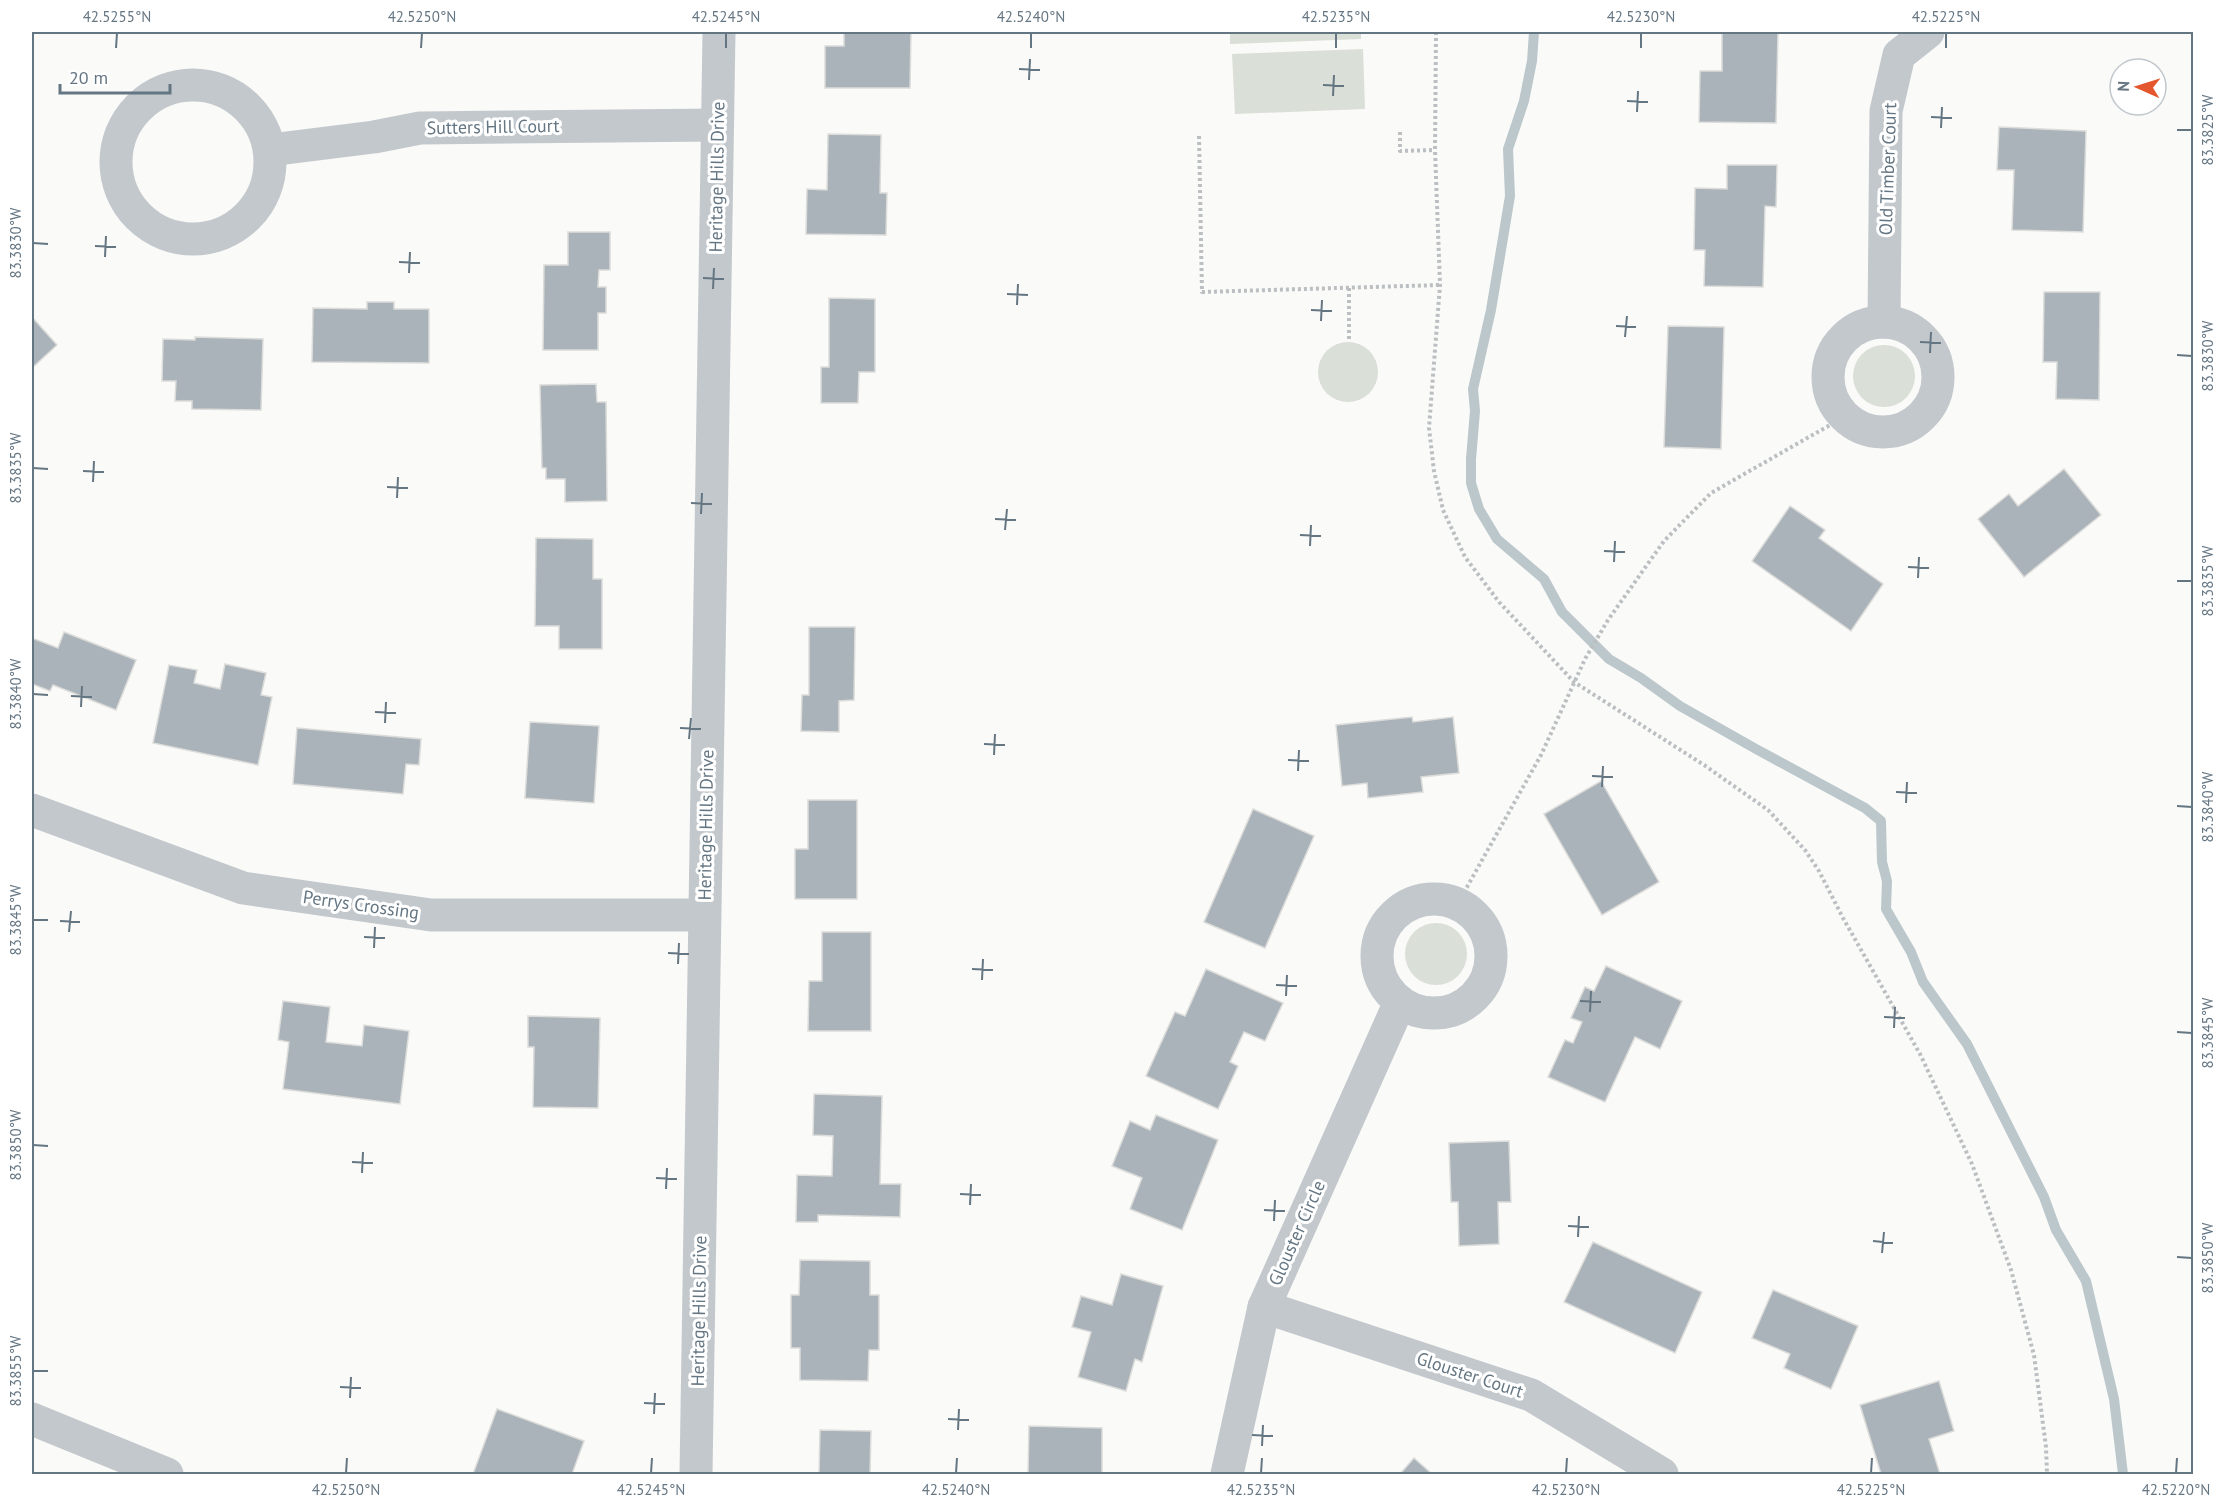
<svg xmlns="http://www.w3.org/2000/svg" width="2225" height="1506" viewBox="0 0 2225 1506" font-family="'PT Sans',sans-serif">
<rect width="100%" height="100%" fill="#fafaf8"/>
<g fill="#dadfd7">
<path d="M1230,32H1361V39L1230,44Z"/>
<path d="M1363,49L1365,109L1235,114L1232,54Z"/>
<circle cx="1348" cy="372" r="30"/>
<circle cx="1884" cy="376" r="31"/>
<circle cx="1436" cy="954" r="31"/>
</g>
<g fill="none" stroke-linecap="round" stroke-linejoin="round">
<path stroke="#bbc7cb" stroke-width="10" d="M1534,32L1532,61L1524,101L1508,149L1510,196L1491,310L1473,389L1475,411L1471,459V483L1479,509L1497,539L1544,579L1562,612L1609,659L1641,678L1680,706L1756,749L1865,808L1881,821L1882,862L1887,881L1886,909L1911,952L1923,982L1967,1044L2044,1197L2056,1230L2086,1281L2114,1399L2123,1474"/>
</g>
<g fill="#aab3b9" stroke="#dcdcda" stroke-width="1.5">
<path d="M844,32H911L910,88H825V46H844Z"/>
<path d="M1722,32H1778L1776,123L1699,122L1700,71H1722Z"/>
<path d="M1999,127L2086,131L2083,232L2012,230L2014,170H1997Z"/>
<path d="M828,134L881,135L880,193H887L886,235L806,234L807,189L827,190Z"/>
<path d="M1727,165H1777L1776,207L1765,206L1763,287L1704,286L1705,250H1694L1695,188L1727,189Z"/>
<path d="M568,232H610V270H599L598,287H606V313H598V350H543L544,265H568Z"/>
<path d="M2044,292H2100L2099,400L2056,399L2057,362H2043Z"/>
<path d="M829,298L875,299V372H859L858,403H821V367H829Z"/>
<path d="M367,302H394V309H429V363L312,362L313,308L367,309Z"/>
<path d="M32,317L57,345L32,368Z"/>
<path d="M1668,326L1724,327L1721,449L1664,447Z"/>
<path d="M195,337L263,339L261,410L192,409V401H175L176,381H162L163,339L195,340Z"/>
<path d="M596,384L597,402H606L607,501L565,502V479H546V468H542L540,385Z"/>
<path d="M2064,469L2101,515L2024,577L1978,519L2009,494L2018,506Z"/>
<path d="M1790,506L1825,530L1819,538L1883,584L1851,631L1752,561Z"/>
<path d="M536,538L593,539V579H602V649H559V626H535Z"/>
<path d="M809,627H855L854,700L839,701V732L801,731L802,695H809Z"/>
<path d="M64,632L136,660L116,710L53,685L50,691L32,684V638L58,648Z"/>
<path d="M225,664L266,673L261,695L272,697L258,765L153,743L169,665L197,670L194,683L220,689Z"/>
<path d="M1412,717L1413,722L1453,717L1459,773L1421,777L1423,792L1368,798L1367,783L1342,786L1336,725Z"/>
<path d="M530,722L599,726L594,803L525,798Z"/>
<path d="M297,728L421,739L419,765L406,764L403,794L293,784Z"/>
<path d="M1601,781L1659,882L1602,915L1544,814Z"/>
<path d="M808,800H857V899H795V849H808Z"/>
<path d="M1253,809L1314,836L1265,948L1204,922Z"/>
<path d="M822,932H871V1031H808L809,981H822Z"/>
<path d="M1606,966L1682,1001L1660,1049L1635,1037L1605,1102L1548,1077L1565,1040L1573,1043L1582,1022L1571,1018L1585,987L1594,991Z"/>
<path d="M1206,969L1283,1003L1265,1041L1244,1032L1230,1062L1238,1066L1218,1109L1146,1076L1175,1012L1185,1016Z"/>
<path d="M283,1001L330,1007L326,1042L362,1046L364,1025L409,1031L400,1104L283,1089L289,1042L278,1040Z"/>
<path d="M528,1016L600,1018L598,1108L533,1107L534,1047H528Z"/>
<path d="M814,1094L882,1096L880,1184H901L900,1217L818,1215V1222H796L797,1175L832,1176L833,1136L813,1135Z"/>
<path d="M1156,1115L1218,1140L1182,1230L1130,1209L1142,1178L1112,1166L1130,1121L1150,1130Z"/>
<path d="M1509,1141L1511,1202H1498L1499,1244L1459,1246L1458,1202H1451L1449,1143Z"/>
<path d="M1593,1242L1702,1292L1675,1353L1564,1302Z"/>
<path d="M800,1260L870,1261V1295H879V1350H869L868,1381L800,1380V1348H791V1295H799Z"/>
<path d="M1121,1274L1163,1286L1142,1362L1135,1359L1126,1391L1078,1377L1091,1332L1072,1327L1081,1296L1112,1305Z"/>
<path d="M1773,1290L1858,1326L1831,1389L1784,1368L1790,1354L1752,1338Z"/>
<path d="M1939,1381L1954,1431L1929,1439L1940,1474H1881L1860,1405Z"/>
<path d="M497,1409L584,1441L572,1474H473Z"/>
<path d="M1029,1426L1102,1428V1474H1028Z"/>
<path d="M820,1430L871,1431L870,1474H819Z"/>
<path d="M1414,1458L1432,1474H1400Z"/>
</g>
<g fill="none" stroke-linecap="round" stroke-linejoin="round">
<g stroke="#bbbfc2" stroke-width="4" stroke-dasharray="3 3" stroke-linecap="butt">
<path d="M1436,32L1435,150L1440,285L1429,428L1434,471L1443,510L1465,557L1499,602L1574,682L1704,765L1768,810L1805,850L1819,871L1843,918L1920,1054L1972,1164L2011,1270L2034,1355L2046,1447L2047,1474"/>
<path d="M1400,132V151L1435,150"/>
<path d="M1199,136L1202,292L1440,285"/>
<path d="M1349,288V342"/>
<path d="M1456,902L1467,887L1541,755L1585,659L1608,620L1664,541L1711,493L1844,417"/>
</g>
<g stroke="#c3c8cc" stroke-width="33">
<circle cx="193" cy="162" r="77"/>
<path d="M270,150L374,137L420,128L717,125"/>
<path d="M1884,322L1886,111L1899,55L1928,32"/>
<circle cx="1883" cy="377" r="55"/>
<path d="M32,810L243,888L431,915H704"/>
<circle cx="1434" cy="956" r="57"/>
<path d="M1264,1307L1531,1395L1662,1474"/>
<path d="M32,1419L167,1474"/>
<path d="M696,1474L719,32"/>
<path d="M1227,1474L1264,1307L1400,1002"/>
</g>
</g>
<path fill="none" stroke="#657683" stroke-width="2" d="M116,48L117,33M421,48L422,33M726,48V33M1031,48V33M1336,48V33M1641,48V33M1946,48V33M1019,69L1040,70M1029,80L1030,59M1323,85L1344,86M1333,96L1334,75M1627,101L1648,102M1637,112L1638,91M1931,117L1952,118M1941,128L1942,107M2177,130H2192M33,243L48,244M95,246L116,247M105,257L106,236M399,262L420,263M409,273L410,252M703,278L724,279M713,289L714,268M1007,294L1028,295M1017,305L1018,284M1311,310L1332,311M1321,321L1322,300M1616,326L1636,327M1625,337L1627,316M1920,342L1941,343M1930,353L1931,332M2177,355L2192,356M33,468L48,469M83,471L104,472M93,482L94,461M387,487L408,488M397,498L398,477M691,503L712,504M701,514L702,493M995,519L1016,520M1005,530L1007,509M1300,535L1321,536M1310,546L1311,525M1604,551L1625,552M1614,562L1615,541M1908,567L1929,568M1918,578L1919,557M2177,581H2192M33,694L48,695M71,696L92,697M81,707L82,686M375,712L396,713M385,723L386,702M680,728L701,729M689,739L691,718M984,744L1005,745M994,755L995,734M1288,760L1309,761M1298,771L1299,750M1592,776L1613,777M1602,787L1603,766M1896,792L1917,793M1906,803L1907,782M2177,806L2192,807M33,920H48M60,921L80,922M69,932L71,911M364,937L385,938M374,948L375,927M668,953L689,954M678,964L679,943M972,969L993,970M982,980L983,959M1276,985L1297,986M1286,996L1287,975M1580,1001L1601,1002M1590,1012L1591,991M1884,1017L1905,1018M1894,1028L1895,1007M2177,1032L2192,1033M33,1145L48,1146M352,1162L373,1163M362,1173L363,1152M656,1178L677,1179M666,1189L667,1168M960,1194L981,1195M970,1205L971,1184M1264,1210L1285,1211M1274,1221L1275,1200M1568,1226L1589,1227M1578,1237L1579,1216M1873,1241L1893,1243M1882,1253L1884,1232M2177,1257L2192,1258M33,1371H48M340,1387L361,1388M350,1398L351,1377M644,1403L665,1404M654,1414L655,1393M948,1419L969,1420M958,1430L959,1409M1252,1435L1273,1436M1262,1446L1263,1425M346,1473L347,1458M651,1473L652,1458M956,1473L957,1458M1261,1473L1262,1458M1566,1473L1567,1458M1871,1473L1872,1458M2176,1473L2177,1458"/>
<g text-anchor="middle" stroke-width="6" stroke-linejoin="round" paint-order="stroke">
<g font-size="18" fill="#657683" stroke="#fff">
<text transform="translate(493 127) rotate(-1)" y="6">Sutters Hill Court</text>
<text transform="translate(1888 169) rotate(-88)" y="6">Old Timber Court</text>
<text transform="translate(717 177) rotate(-89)" y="6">Heritage Hills Drive</text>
<text transform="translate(706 825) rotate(-89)" y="6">Heritage Hills Drive</text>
<text transform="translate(361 905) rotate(8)" y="6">Perrys Crossing</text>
<text transform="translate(1297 1233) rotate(-66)" y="6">Glouster Circle</text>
<text transform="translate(699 1311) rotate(-89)" y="6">Heritage Hills Drive</text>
<text transform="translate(1470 1375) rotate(18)" y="6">Glouster Court</text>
</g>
</g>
<rect width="2225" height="1506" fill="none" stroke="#ffffff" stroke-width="66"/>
<g transform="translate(2138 87) rotate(273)"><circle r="28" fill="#ffffff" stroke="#c1c8cd" stroke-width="1.5"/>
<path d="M0-4.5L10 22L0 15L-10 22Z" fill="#e4572e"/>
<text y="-9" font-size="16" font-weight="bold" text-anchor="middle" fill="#657683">N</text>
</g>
<path d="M60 84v9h110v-9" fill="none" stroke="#657683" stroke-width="3"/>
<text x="69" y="84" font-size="18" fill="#657683" stroke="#ffffff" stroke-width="4.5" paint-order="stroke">20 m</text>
<rect x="33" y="33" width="2159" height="1440" fill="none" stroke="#657683" stroke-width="2"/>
<g font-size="15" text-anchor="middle" fill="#657683">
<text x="117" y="22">42.5255°N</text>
<text x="422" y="22">42.5250°N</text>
<text x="726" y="22">42.5245°N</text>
<text x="1031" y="22">42.5240°N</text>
<text x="1336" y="22">42.5235°N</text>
<text x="1641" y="22">42.5230°N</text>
<text x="1946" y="22">42.5225°N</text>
<text transform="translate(2208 130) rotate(-90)" y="5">83.3825°W</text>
<text transform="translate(16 243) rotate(-90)" y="5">83.3830°W</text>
<text transform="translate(2208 356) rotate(-90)" y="5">83.3830°W</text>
<text transform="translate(16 468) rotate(-90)" y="5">83.3835°W</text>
<text transform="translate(2208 581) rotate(-90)" y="5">83.3835°W</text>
<text transform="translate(16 694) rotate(-90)" y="5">83.3840°W</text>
<text transform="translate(2208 807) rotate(-90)" y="5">83.3840°W</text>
<text transform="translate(16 920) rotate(-90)" y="5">83.3845°W</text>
<text transform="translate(2208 1033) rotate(-90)" y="5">83.3845°W</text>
<text transform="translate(16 1145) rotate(-90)" y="5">83.3850°W</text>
<text transform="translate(2208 1258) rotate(-90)" y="5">83.3850°W</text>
<text transform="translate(16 1371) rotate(-90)" y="5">83.3855°W</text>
<text x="346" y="1495">42.5250°N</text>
<text x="651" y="1495">42.5245°N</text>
<text x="956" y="1495">42.5240°N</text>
<text x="1261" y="1495">42.5235°N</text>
<text x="1566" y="1495">42.5230°N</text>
<text x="1871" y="1495">42.5225°N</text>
<text x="2176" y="1495">42.5220°N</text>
</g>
</svg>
